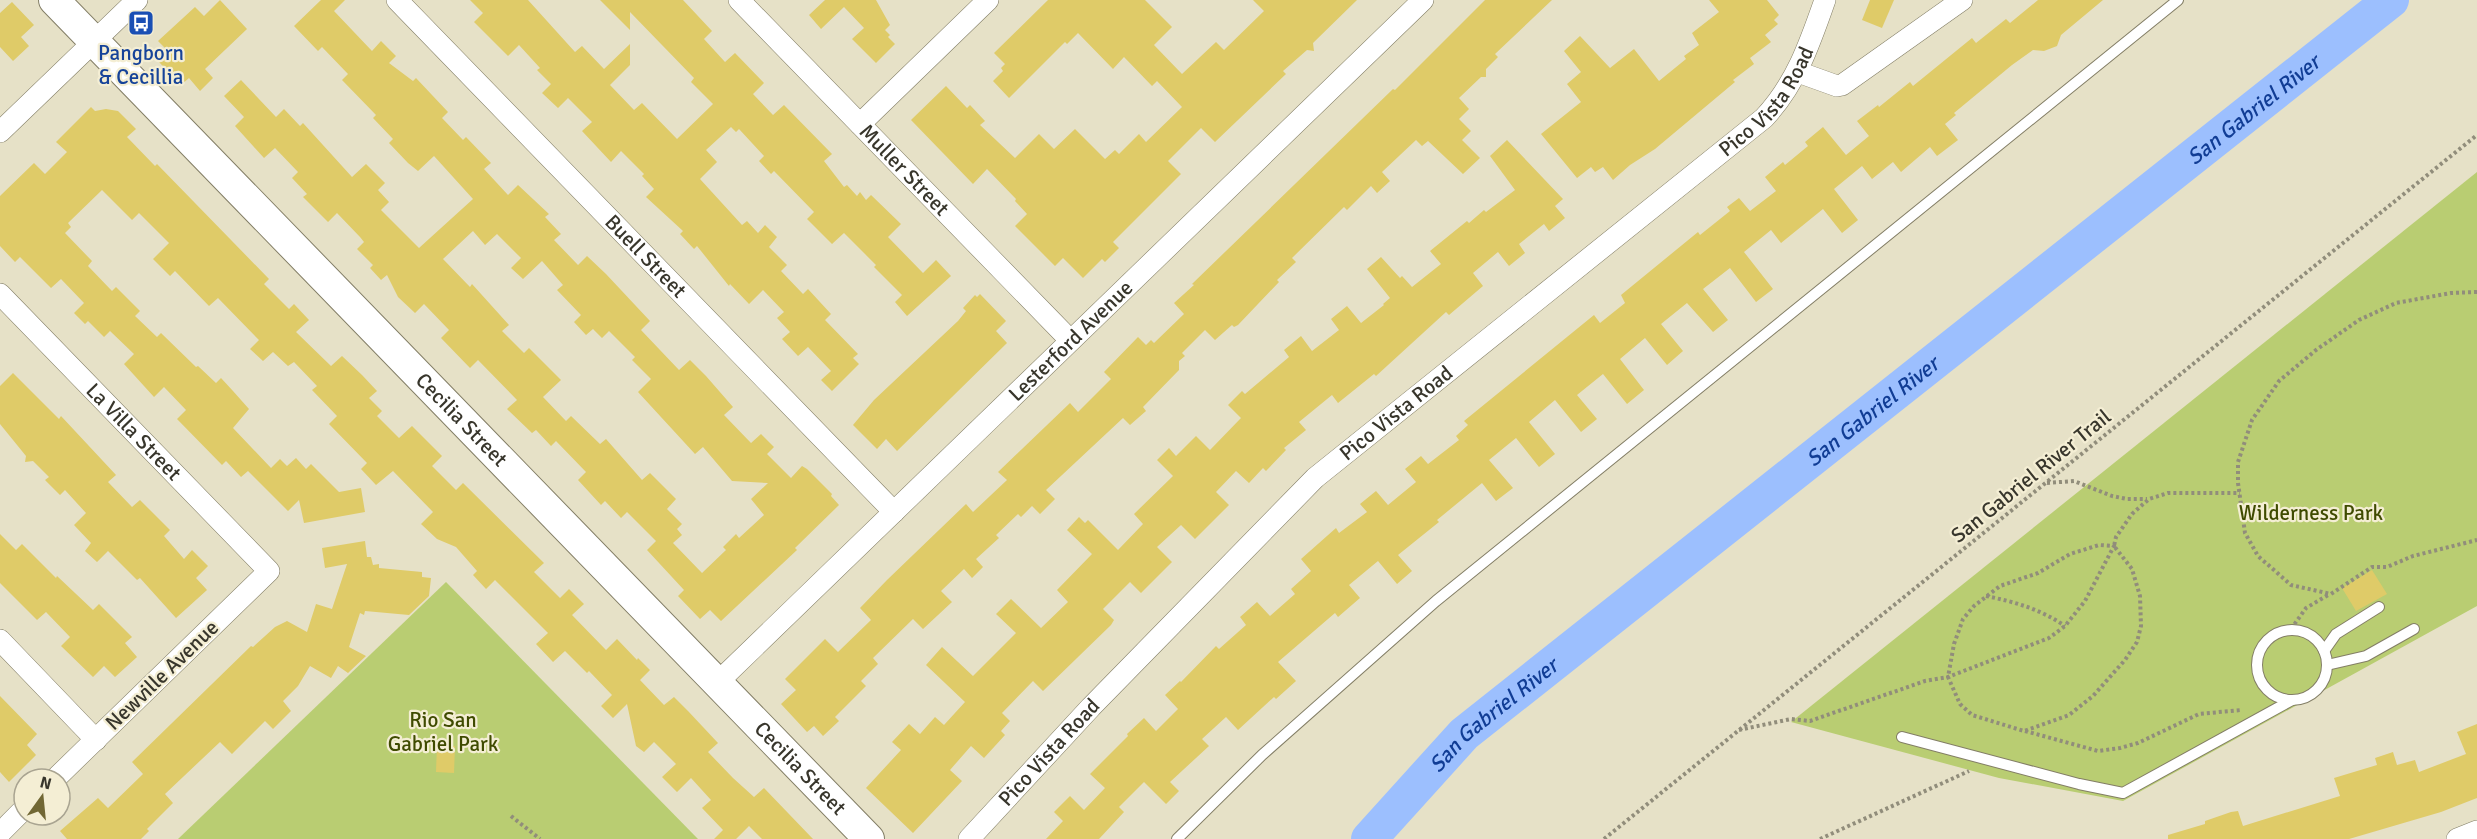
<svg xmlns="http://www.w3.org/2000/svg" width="2477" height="839" viewBox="0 0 2477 839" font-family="Signika,sans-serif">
<rect width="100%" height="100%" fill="#e6e1c7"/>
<g fill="#b9cd72">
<path d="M2477,172V606L2123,801L1999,778L1791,722Z"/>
<path d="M446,582L698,839H178Z"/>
</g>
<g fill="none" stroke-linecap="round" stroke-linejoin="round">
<path stroke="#9cbffe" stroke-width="36" id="s1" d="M1369,839L1464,734L2391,0"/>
</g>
<g fill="#dfcb68" fill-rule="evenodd">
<path d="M220,0L247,29L205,69L213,78L200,91L189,78L181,85L159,62L169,52L158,41L195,7L204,16Z"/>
<path d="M321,0H345L334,11L372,51L381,41L396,56L389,63L413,81L416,78L448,112L442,118L463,140L466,137L491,163L484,169L508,195L518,185L549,214L545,217L561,234L554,240L578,265L587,256L606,274L650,321L641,330L679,370L690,360L706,376L733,407L724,415L751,443L761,434L774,447L767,454L791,478L802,466L807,469L832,494L831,496L839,505L795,548L797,550L721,621L710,610L700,619L678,596L684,590L647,550L656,541L627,512L621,518L605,501L601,505L578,480L586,472L556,441L551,446L536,430L532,433L507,409L517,400L478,360L470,368L441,338L449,330L424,304L415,313L398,297L387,275L381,280L370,268L373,265L357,249L364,242L360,237L337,213L328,222L303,197L307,194L292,178L298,172L275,148L264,158L235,126L244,117L224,96L241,80L276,117L284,109L300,126L303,123L352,177L366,164L385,183L378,190L389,202L381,210L419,248L473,199L434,156L418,171L408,163L389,143L393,139L373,118L376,115L342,80L348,74L322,47L318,51L294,26ZM473,231L485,245L497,234L521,258L511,268L523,279L542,261L563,285L557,290L581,315L574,322L586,335L593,329L602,338L609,331L635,357L632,360L651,379L638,392L695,454L703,447L732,481L768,483L751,499L764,515L739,538L736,534L723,547L726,550L702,573L673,543L682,535L677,529L682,524L667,509L676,499L650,473L642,480L606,439L600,444L571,416L566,421L543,397L561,380L529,348L524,353L502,331L509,325L472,284L470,287L443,259Z"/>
<path d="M470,0H528L575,52L582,46L604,69L630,44V65L610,85L634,110L642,103L677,139L713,104L691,82L694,78L630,12V30L600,0H683L712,31L704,39L725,62L735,53L764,83L753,94L773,115L784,105L832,154L824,161L844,187L847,185L857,196L860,192L866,200L871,195L901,224L888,237L923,273L936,260L951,276L907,316L895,302L902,295L874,267L876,265L844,233L832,244L807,219L814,212L774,171L771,174L759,161L764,156L739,129L736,132L731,127L706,150L717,162L700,179L742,225L747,221L758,233L765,225L777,237L769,247L787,265L781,271L803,294L808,289L831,314L825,320L858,354L853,358L859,364L832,391L821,380L831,371L808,347L798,356L782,339L790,332L777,318L784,312L763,290L749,304L730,284L729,286L697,246L694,249L680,234L683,231L646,197L654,189L642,176L644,174L621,151L611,162L582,131L592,122L568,98L558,108L542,93L551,84L537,70L540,68L519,45L508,56L474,22L483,13Z"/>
<path d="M825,0H876L890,25L885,30L890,35L888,37L895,44L876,63L852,39L864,28L844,7L821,29L809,15Z"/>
<path d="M1048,0H1145L1172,27L1154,45L1182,74L1216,42L1224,50L1264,11L1253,0H1357L1313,43L1314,51L1307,50L1283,71L1286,74L1215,142L1201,128L1168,161L1181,174L1113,242L1119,248L1105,262L1102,259L1083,278L1063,258L1055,266L1015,226L1027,214L1015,201L1016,199L987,169L973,184L911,120L946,86L967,108L970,105L985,121L980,125L1015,158L1039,134L1054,149L1075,129L1105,159L1115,150L1119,154L1139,134L1146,142L1182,107L1157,81L1152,86L1124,57L1113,69L1078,33L1067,44L1065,42L1009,98L993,81L1003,71L1001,68L1005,64L994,53Z"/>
<path d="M1485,0H1552L1495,54L1498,57L1486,69V77H1481L1459,98L1469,109L1459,119L1471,131L1462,140L1480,158L1463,174L1428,141L1422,146L1416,140L1382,172L1390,181L1377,193L1371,186L1347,210L1344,207L1292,258L1296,262L1277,280L1279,282L1238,325L1234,327L1232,325L1215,340L1205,330L1182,353L1185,356L1179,361V370L1143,407L1146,411L1130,425L1123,418L1046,490L1055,499L1040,514L1032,506L1021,517L1018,514L996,535L999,538L976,559L983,567L972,578L964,569L941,591L952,602L923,629L913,619L873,658L878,664L861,681L866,686L835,717L839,721L823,736L814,726L807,732L781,704L796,690L785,679L825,639L838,652L871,620L860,608L887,580L966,504L973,512L1007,480L998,472L1070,403L1078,412L1111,379L1104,372L1138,337L1146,345L1151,340L1154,343L1184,314L1174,303L1194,285L1192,284L1393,89L1395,90Z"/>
<path d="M1709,0H1767L1779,15L1774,20L1778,24L1765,35L1771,42L1750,58L1754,64L1733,80L1735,82L1655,149L1630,165L1613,180L1603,167L1595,172L1591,167L1577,178L1541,134L1581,102L1567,84L1581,72L1564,51L1580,36L1610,68L1634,49L1659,81L1686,59L1684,56L1699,45L1692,33L1719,12Z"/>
<path d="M1870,0H1894L1882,28L1862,20Z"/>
<path d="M2038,0H2103L2061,35L2057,46L2044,51L2033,50L2012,65L1954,113L1956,115L1945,124L1958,140L1937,156L1930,147L1901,172L1893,162L1872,179L1862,166L1834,189L1858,220L1842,233L1823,209L1781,243L1771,230L1744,252L1773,289L1756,302L1730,268L1703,289L1728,320L1713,332L1687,303L1661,324L1683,351L1667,365L1645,338L1620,359L1644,390L1627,404L1603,374L1577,395L1597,419L1581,432L1555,400L1529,422L1555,454L1539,467L1516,438L1489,460L1513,488L1496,501L1482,483L1437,520L1439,522L1398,555L1412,571L1397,584L1378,561L1349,585L1360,598L1338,617L1335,613L1278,662L1296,681L1276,699L1274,697L1238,730L1226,717L1202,739L1209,746L1170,782L1179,791L1166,804L1144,782L1119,807L1124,812L1099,839H1046L1063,821L1054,812L1070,796L1084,810L1105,788L1090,774L1128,736L1127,734L1144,718L1156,731L1178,709L1165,695L1180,681L1181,682L1216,646L1219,649L1246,625L1240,617L1257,602L1270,616L1295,594L1291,589L1311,571L1301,559L1336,528L1339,533L1367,512L1360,504L1376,491L1388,505L1416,482L1405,469L1421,456L1428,464L1459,440L1456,436L1468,425L1464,421L1594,315L1600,323L1625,303L1621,295L1698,232L1700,235L1730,211L1727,207L1739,198L1750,211L1776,191L1765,177L1783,162L1785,165L1808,146L1805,142L1823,127L1846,155L1869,136L1857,121L1878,105L1879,107L1910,82L1913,86L1972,38L1976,43L2006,19L2010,23Z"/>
<path d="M12,2L34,25L21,37L29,46L13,61L0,47V13Z"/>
<path d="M91,107L95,111L106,109L118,111L136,129L127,137L155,166L157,164L269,279L264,284L289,309L294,304L309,320L296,332L331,366L342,356L362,375L377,391L369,398L382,411L377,416L399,438L412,426L442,456L432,466L456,490L463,483L544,563L534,572L560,598L569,589L584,604L572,615L606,650L617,639L637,660L638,658L650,670L640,680L664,705L674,697L688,711L718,743L708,752L733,778L754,797L764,788L813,839H762L749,826L736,839H714L723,830L702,808L711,800L691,778L677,792L662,777L676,764L654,742L644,752L636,746L627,704L613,718L601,706L612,695L589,671L587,673L565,651L553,662L536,644L548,633L495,580L486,589L473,575L477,571L456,547L437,539L421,524L433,512L393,471L376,485L361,469L367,463L329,424L337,416L312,390L317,386L294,362L288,366L273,352L263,361L250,349L259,340L218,298L209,306L175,271L170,276L153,259L169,243L139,213L132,220L102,190L68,223L71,227L65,233L92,261L88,266L112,291L116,287L140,311L135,316L157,337L161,333L196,367L198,366L216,383L221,378L233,391L249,409L233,428L271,468L280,459L287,466L296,458L306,469L311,464L339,492L361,488L365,512L304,523L299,500L288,511L248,471L241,477L226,461L222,465L177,419L186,410L164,387L154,397L124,364L134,354L110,331L104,337L88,321L85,324L74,313L84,303L61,279L51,288L20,257L15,262L0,246V196L34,163L45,174L67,152L56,142Z"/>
<path d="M1507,140L1563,199L1555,206L1565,218L1549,231L1544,224L1519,244L1525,253L1509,266L1498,252L1473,273L1483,286L1449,315L1446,312L1376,376L1374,374L1338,403L1332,395L1299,422L1306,430L1284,448L1286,450L1266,471L1263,468L1249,483L1236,471L1216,492L1229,505L1195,539L1181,525L1157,547L1172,562L1141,593L1130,582L1103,609L1114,620L1111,625L1043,691L1033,681L1002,713L1010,721L1001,731L1005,735L984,758L971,746L950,770L962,781L913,833L866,788L901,750L892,742L909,724L920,734L935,717L944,725L965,702L926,665L942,647L973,676L1016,633L996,614L1011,599L1041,628L1068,602L1057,590L1092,554L1067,530L1079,517L1085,523L1088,520L1118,550L1143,524L1134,514L1173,476L1157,460L1169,448L1176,456L1196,436L1210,450L1241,418L1228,405L1242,391L1245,394L1289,357L1284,350L1301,336L1312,351L1339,330L1331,319L1347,306L1361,323L1384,305L1383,304L1390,298L1367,269L1381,257L1400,278L1402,276L1412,287L1441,264L1430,251L1467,221L1469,223L1484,210L1486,212L1515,190L1490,156Z"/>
<path d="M980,294L1006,321L996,331L1007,343L897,451L886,439L877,449L853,425L874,400L958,321L966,311L963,308L975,295L977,297Z"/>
<path d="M13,373L59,419L61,416L116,475L108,482L132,507L140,500L170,530L164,536L184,559L192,550L208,566L196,578L207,590L176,618L140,578L137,580L108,551L97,562L85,551L91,543L74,525L86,513L65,490L60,495L45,480L49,477L33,461L25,462L26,456L0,424V386Z"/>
<path d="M0,534L16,550L22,544L56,578L57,576L93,610L99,604L132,637L125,643L137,657L115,677L104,666L93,677L61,646L70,637L46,612L37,620L0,583Z"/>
<path d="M365,541L367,557H371L373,565L379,564V568L422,572V577L431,578L429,596L409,615L365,611L364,615L360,613L349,647L366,656L348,673L338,666L331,678L310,666L298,686L283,701L291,711L273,729L265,721L232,754L220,742L165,794L173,803L147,829L149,831L141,839H67L60,831L98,798L108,808L143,774L132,762L251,646L253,647L275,627L287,621L307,632L316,604L332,609L347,564L325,568L322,548Z"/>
<path d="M2372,570L2387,594L2356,611L2342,588Z"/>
<path d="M0,696L37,734L27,745L36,755L9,782L0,772Z"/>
<path d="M2477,724V798L2441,812L2349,839H2168V835L2205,824V821L2231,812L2238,811L2243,826L2340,796L2334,778L2377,765L2375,758L2393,752L2397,765L2415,760L2419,772L2466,754L2457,732Z"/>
<path d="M437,745L455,746L454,773L436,772Z"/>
</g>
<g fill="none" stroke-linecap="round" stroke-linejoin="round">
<defs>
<g id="lane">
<circle cx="2292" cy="665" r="35"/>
<path d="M2324,651L2336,634L2379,607"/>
<path d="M2327,665L2366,656L2414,629"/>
<path d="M1902,737L2079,784L2123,793L2292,700"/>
<path d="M1177,839L1262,755L1436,601L2178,0"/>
</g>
<g id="street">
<path id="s2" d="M397,0L894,512"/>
<path id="s3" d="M739,0L1070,340"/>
<path d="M1798,72L1837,86L1842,85L1962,0"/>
<path d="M860,124L988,0"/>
<path d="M0,132L137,0"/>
<path id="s4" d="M0,294L269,571L55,779"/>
<path d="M0,640L96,740"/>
<path id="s5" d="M717,683L1423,0"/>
<path d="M0,833L24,809"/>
<path id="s6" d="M969,839L1091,707L1315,478L1764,118C1796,84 1810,43 1825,0"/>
<path d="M2457,839L2477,831"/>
</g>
<g id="secondary">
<path id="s7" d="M54,0L869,839"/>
</g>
</defs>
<use href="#lane" stroke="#837e66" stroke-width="12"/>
<use href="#street" stroke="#837e66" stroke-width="22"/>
<use href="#secondary" stroke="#837e66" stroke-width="32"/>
<g stroke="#918d7b" stroke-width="4" stroke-dasharray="3 3" stroke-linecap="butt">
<path d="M2477,292L2451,293L2396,303L2359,320L2316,350L2279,381L2252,420L2238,462V483L2245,533L2258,556L2291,585L2331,594L2372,567H2387L2413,556L2477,540"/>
<path d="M2047,483L2074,481L2112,496L2127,499H2147"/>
<path d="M1986,596C2015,602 2040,609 2065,626"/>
<path d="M2291,629L2306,608L2330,594"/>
<path d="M1739,730L1791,719L1810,721L1925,681L1948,677L2049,638L2065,626L2085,601L2114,546L2099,545L2070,554L2038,573L2000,586L1974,606L1963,619L1954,644L1948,677L1960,704L1972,715L2024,731L2069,715L2093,696L2125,660L2137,642L2141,626L2140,596L2132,569L2114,546L2116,537L2132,514L2149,499L2168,493H2240"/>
<path d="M2025,731L2098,751L2120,748L2138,743L2199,714L2241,710"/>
<path d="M511,816L540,839"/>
<path d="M1604,839L2477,135"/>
<path d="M1820,839L1969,771"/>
</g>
<use href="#lane" stroke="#fff" stroke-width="10"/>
<use href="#street" stroke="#fff" stroke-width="21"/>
<use href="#secondary" stroke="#fff" stroke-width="30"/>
</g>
<defs>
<symbol id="bus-square" viewBox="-11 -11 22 22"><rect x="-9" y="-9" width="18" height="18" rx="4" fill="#1a4fb4" stroke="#f4eed4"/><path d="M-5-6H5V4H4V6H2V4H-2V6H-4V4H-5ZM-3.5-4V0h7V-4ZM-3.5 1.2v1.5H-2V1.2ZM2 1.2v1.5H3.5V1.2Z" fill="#fff"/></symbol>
</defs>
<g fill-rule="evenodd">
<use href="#bus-square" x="126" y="8" width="30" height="30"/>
</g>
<g text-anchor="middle" stroke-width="4.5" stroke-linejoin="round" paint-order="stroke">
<g font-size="21" fill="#164399" stroke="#f4eed4">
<text x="141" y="60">Pangborn<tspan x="141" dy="24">&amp; Cecillia</tspan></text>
</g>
<g font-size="21" fill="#38362c" stroke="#f4eed4">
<text dy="7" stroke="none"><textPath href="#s6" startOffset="1090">Pico Vista Road</textPath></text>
<text dy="7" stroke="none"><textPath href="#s3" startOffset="237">Muller Street</textPath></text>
<text dy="7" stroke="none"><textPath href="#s2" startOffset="357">Buell Street</textPath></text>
<text dy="7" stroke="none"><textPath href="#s5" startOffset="492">Lesterford Avenue</textPath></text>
<text dy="7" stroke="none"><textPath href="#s6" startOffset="604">Pico Vista Road</textPath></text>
<text dy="7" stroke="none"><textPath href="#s7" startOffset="585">Cecilia Street</textPath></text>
<text dy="7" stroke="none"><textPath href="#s4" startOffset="192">La Villa Street</textPath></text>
<text transform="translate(2031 476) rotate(-39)" y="7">San Gabriel River Trail</text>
<text transform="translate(162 675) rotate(-44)" y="7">Newville Avenue</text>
<text dy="7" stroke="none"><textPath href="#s6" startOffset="118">Pico Vista Road</textPath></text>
<text dy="7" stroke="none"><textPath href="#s7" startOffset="1071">Cecilia Street</textPath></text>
</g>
<g font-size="21" fill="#3f4b00" stroke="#f4eed4">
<text x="2311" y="520">Wilderness Park</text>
<text x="443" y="727">Rio San<tspan x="443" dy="24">Gabriel Park</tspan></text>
</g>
<g font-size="22" font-style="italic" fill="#113d95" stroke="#f4eed4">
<text dy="8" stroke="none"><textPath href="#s1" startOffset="1148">San Gabriel River</textPath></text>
<text dy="8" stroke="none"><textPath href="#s1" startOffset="662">San Gabriel River</textPath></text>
<text dy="8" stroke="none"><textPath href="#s1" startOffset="176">San Gabriel River</textPath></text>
</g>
</g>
<g transform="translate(42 797) rotate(15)"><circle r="28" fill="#f4eed4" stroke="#a9a491" stroke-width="1.5"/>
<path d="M0-4.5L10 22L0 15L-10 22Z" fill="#716734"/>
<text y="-9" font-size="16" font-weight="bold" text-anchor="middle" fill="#38362c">N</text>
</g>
</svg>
